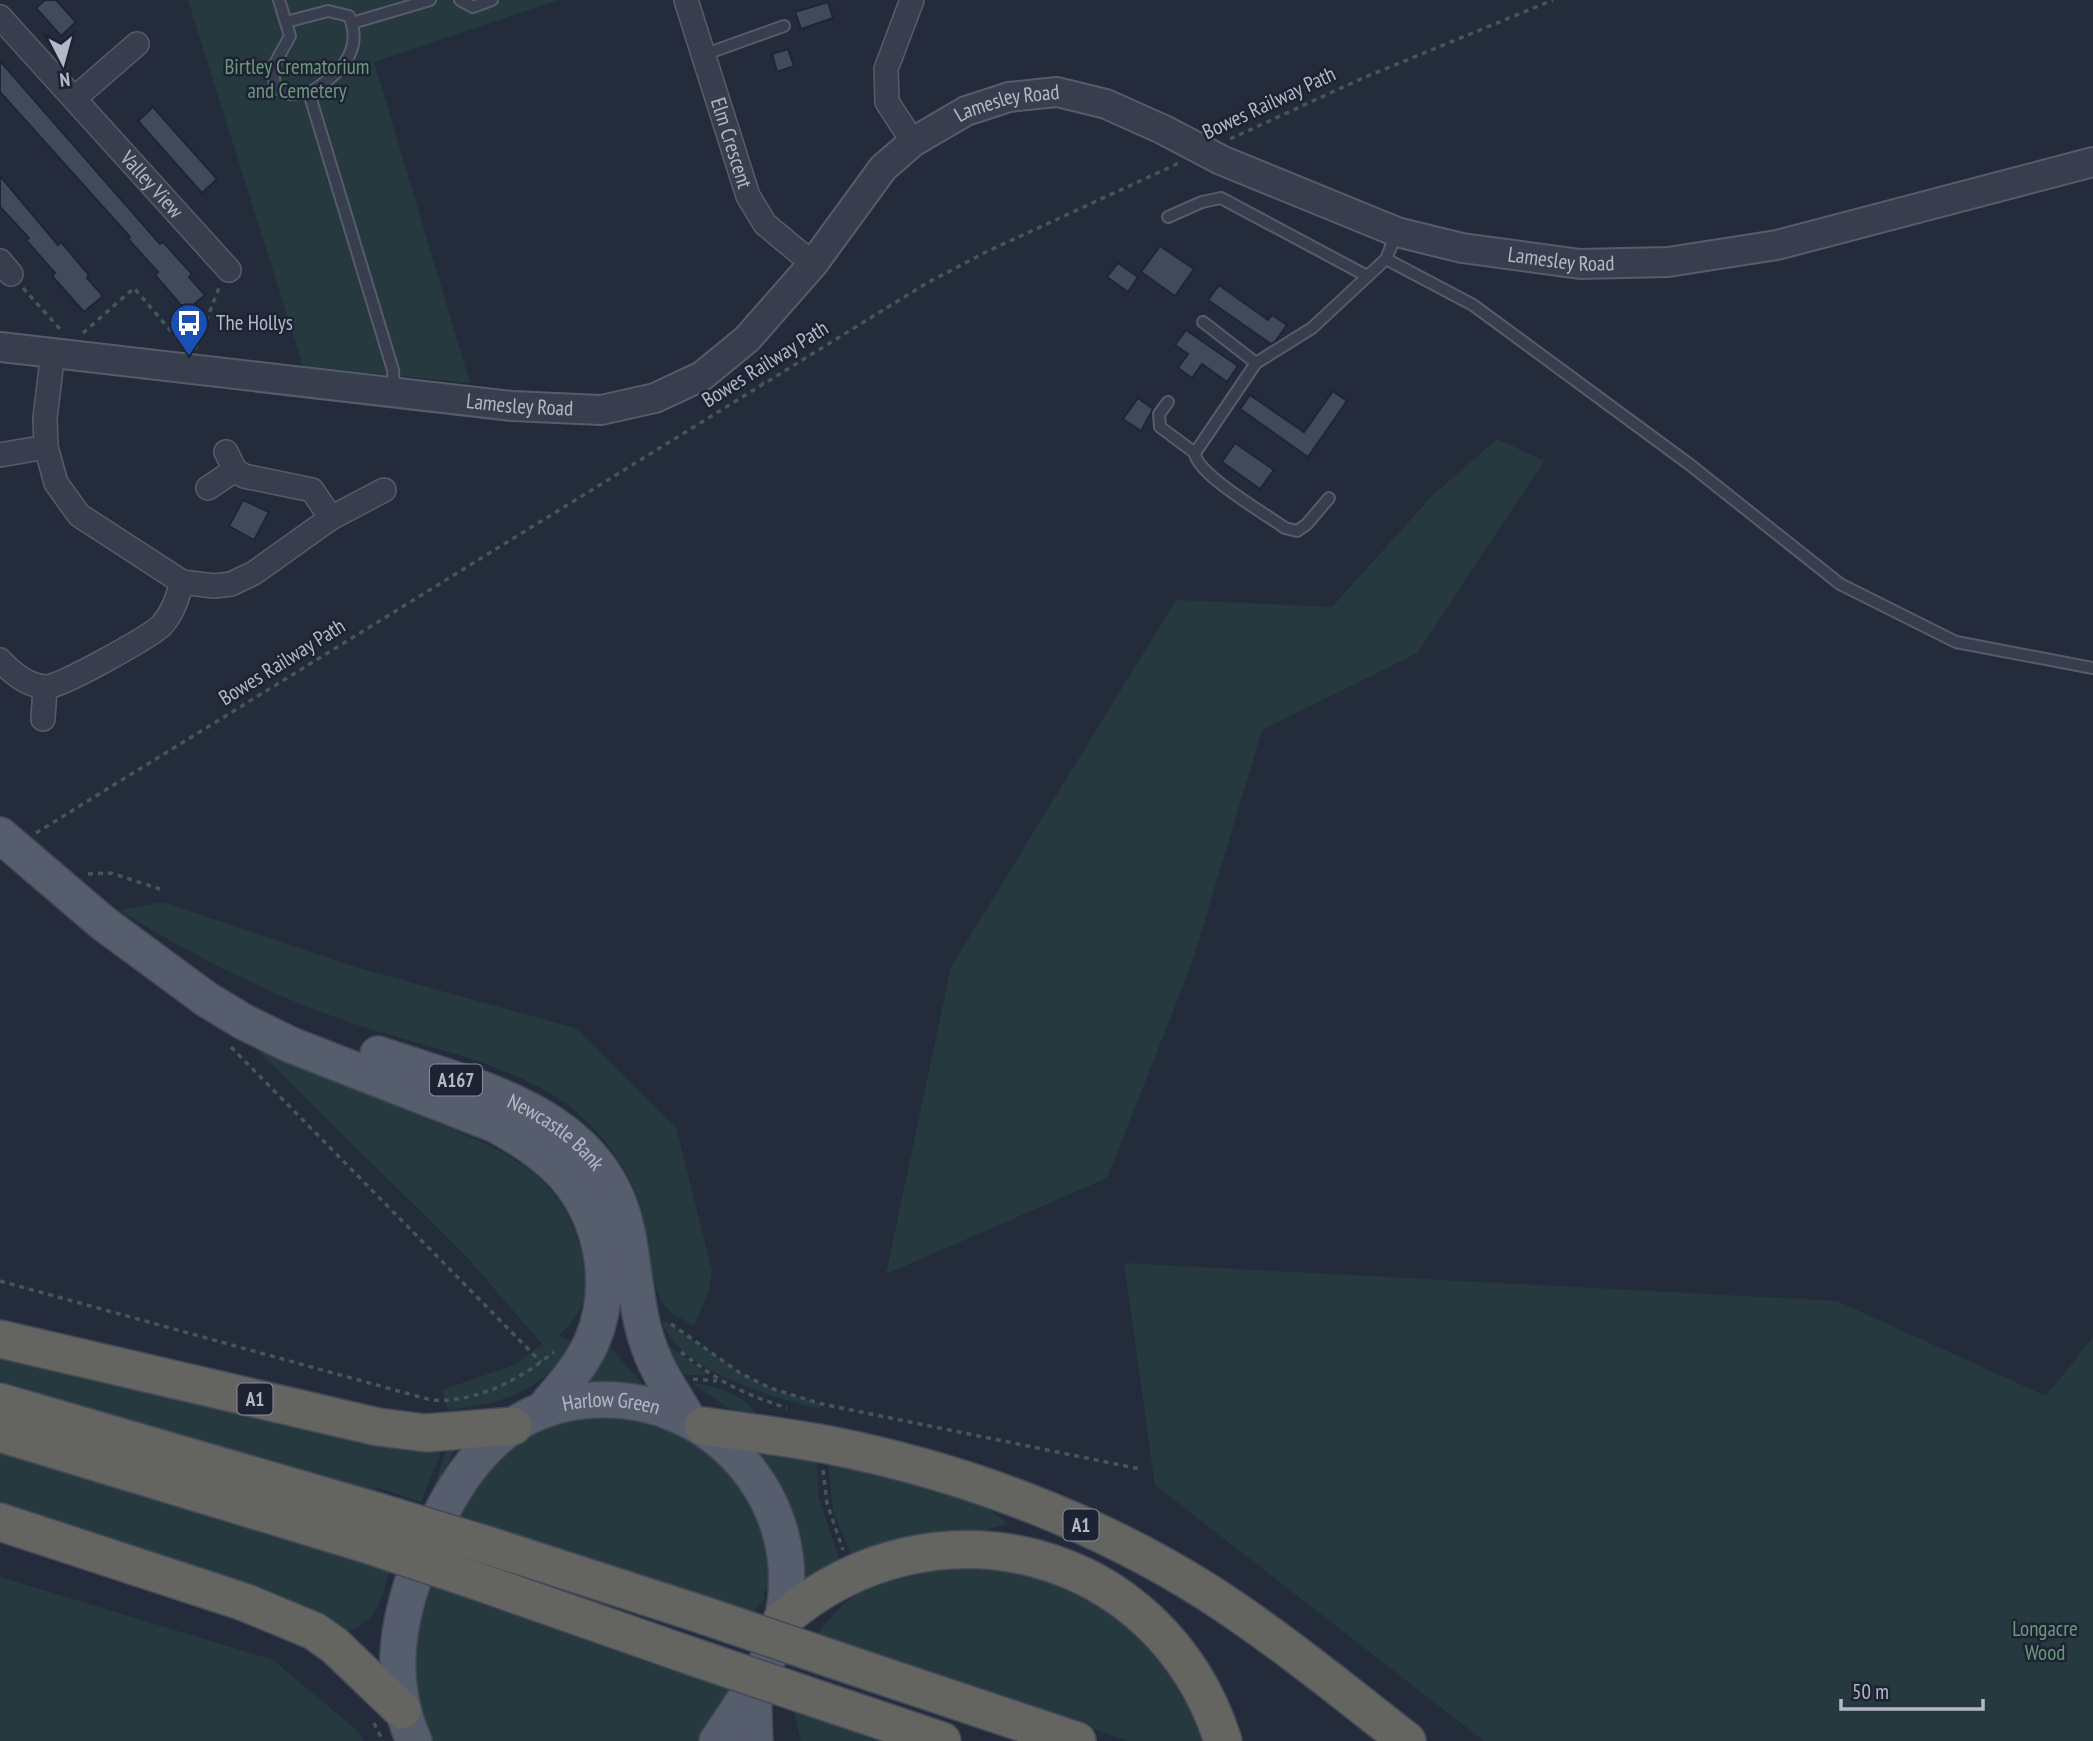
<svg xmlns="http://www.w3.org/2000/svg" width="2093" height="1741" viewBox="0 0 2093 1741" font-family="'PT Sans Narrow',sans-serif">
<rect width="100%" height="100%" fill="#242c3c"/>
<g fill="#26393e">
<path d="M188,0H558L374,62L470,383L303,366Z"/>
<path d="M1497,439L1544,461L1417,653L1262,730L1192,963L1107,1178L886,1274L951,967L1176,600L1332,607L1432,496Z"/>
<path d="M163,902L352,966L575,1028L676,1127L712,1271L708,1293L694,1325C686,1321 677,1317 671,1312C646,1291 650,1231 639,1201C626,1165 604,1135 575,1111C514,1061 416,1046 343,1020C264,992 191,955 119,910Z"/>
<path d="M253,1046C305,1068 358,1090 410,1112C455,1131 506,1147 542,1181C564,1202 577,1230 583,1260C590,1294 583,1312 559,1336L573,1343C545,1390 501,1405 448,1410L442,1390L514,1365L542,1344L466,1256Z"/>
<path d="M1124,1263L1837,1301L2046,1396L2093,1337V1741H1484L1155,1485Z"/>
<path d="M662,1322H667L740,1373L770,1388L822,1404L820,1409C773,1397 680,1372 662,1322Z"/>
<path d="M665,1342L707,1375H684Z"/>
<path d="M608,1345L648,1390L574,1386Z"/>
<path d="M0,1351L439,1446L440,1455L421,1502L376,1487L373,1494L0,1381Z"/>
<path d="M692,1383C715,1385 744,1395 757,1415L727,1407Z"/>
<path d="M599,1411L694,1434L748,1488L770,1552V1588L764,1591V1600L752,1614L458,1515L485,1465L524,1434Z"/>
<path d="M457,1446L436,1488L434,1487L447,1447Z"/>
<path d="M0,1447L390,1570C379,1603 381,1618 346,1632L0,1515Z"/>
<path d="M751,1447L816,1457L819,1499L839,1558L803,1585Z"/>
<path d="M828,1459C882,1473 968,1485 1008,1524L985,1530L918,1534L851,1554L833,1511Z"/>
<path d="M965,1567C1057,1573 1124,1605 1176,1683C1187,1700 1194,1722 1203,1741H1129L817,1635C862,1575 895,1574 965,1567Z"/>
<path d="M0,1577L273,1660L359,1732L364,1741H0Z"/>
<path d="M428,1584L731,1689L700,1741H432C399,1684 414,1642 428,1584Z"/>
<path d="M794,1711L879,1741H801Z"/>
</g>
<g fill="#404a5b" stroke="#1f2534" stroke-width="2">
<path d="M45,0H56L76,22L61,36L36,8Z"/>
<path d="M828,2L833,18L801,29L795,12Z"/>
<path d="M788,49L794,66L777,72L772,54Z"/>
<path d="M0,61L160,244L163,242L192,274L189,277L205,295L186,311L155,275L158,272L128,239L130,237L0,92Z"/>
<path d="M153,107L217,179L202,193L138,121Z"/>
<path d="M0,176L58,245L61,242L89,275L87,278L103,296L84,312L52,276L55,273L26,240L29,238L0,207Z"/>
<path d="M1160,246L1194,269L1175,296L1141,272Z"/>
<path d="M1118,263L1138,277L1128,292L1107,277Z"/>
<path d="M1219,285L1268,320L1272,315L1287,325L1275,342L1271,344L1208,300Z"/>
<path d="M1186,330L1238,366L1227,382L1202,364L1192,378L1178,368L1188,354L1175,345Z"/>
<path d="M1333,391L1347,401L1308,457L1240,409L1250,395L1304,432Z"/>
<path d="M1138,398L1153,409L1141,431L1123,419Z"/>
<path d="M1235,443L1274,470L1260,489L1222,462Z"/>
<path d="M243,500L269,512L254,540L229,526Z"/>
</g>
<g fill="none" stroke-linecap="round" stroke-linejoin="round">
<defs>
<g id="service">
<path d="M279,0L290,36L273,67L275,87L289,94L309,93L393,370L394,390"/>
<path d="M460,0L473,7L492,0"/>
<path d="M286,22L328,11L349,16C365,52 337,76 309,93"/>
<path d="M352,23L430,0"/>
<path d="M703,55L784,26"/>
<path d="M1168,217L1202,202L1221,198L1367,276"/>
<path d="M1386,259L1473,305L1689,464L1840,584L1956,642L2093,668"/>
<path d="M1203,322L1256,363"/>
<path d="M1168,402L1159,414L1160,427L1195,453"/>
<path d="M1329,498L1307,524L1297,531L1285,528C1266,514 1196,474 1195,453L1256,363L1312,328L1386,259L1397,232"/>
</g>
<g id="minor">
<path id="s1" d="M686,0L748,196L765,224L813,264"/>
<path d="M912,0L886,69L887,102L913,142"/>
<path id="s2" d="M0,17L229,270"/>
<path d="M75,98L137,44"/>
<path d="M0,261L11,274"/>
<path d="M53,352L45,418L46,447L56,483L79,515L182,582L214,586L231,584L254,573L331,518L384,490"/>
<path d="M226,452L235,470L244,476L312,490L331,518"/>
<path d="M0,455L46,447"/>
<path d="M208,488L235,470"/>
<path d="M0,660C12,673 27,686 46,687C59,688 149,637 161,626C173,613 177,599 182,582"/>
<path d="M43,719L45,687"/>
</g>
<g id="tertiary">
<path id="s3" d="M1221,160L1397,232L1462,248L1580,264L1668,262L1777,245L2093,162"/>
<path id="s4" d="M0,347L512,406L601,410L655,398L702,376L747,339L813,264L883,168L913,142L966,111L1009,97L1057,92L1106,104L1164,130"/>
</g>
<g id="primary">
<path d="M0,835L103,923L206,999L244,1022L291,1045L496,1125C521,1139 545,1154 565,1176C603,1220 615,1287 592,1341C581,1367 560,1389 543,1410"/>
<path id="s5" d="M378,1054C473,1087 600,1111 626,1227C635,1266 635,1309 649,1347C658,1372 673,1394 687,1417"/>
<path d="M753,1686L755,1741"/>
<path id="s6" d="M414,1741C387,1680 397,1621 420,1561C440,1510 465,1460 511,1427C535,1410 566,1401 595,1400C714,1394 809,1502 782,1620C771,1665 742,1703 717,1741"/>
</g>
<g id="trunk">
<path d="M0,1339L378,1427L426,1433L513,1426"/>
<path d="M0,1402L375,1511"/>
<path d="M703,1426C745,1432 787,1437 829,1445C961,1471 1093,1520 1207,1592C1277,1637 1342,1690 1407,1741"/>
<path d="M0,1433L363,1543"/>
<path d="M0,1522L244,1602L314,1631L334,1645L402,1710"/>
<path d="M490,1546L703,1615"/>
<path d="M477,1581L691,1656"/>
<path d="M782,1620C934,1489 1161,1547 1223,1741"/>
<path d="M856,1667L1077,1741"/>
<path d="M835,1705L942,1741"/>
</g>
</defs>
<use href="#service" stroke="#565c6b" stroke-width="14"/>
<use href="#minor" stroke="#565c6b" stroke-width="26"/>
<use href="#tertiary" stroke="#565c6b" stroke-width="32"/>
<use href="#primary" stroke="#414756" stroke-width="38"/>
<use href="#trunk" stroke="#434958" stroke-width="40"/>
<g stroke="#44565b" stroke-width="3.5" stroke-dasharray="5 5" stroke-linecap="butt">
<path d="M1230,139L1363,78L1553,0"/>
<path d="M23,288L60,329"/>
<path d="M83,333L134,288L183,345"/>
<path d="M195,349L219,288"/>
<path d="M749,367L763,384"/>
<path d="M36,833L927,283L986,252L1179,163"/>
<path d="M88,874L111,873L160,889"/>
<path d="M231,1047L541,1362"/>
<path d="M0,1281L431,1400C477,1403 519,1380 554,1352"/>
<path d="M671,1324L740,1373L770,1388L822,1404L1140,1469"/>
<path d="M681,1352C719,1382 741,1393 787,1408"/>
<path d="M693,1379L717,1381"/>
<path d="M823,1470L827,1503L843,1550"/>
<path d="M374,1723L383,1741"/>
</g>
<use href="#service" stroke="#383e4d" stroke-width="10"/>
<use href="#minor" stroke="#383e4d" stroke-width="23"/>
<use href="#tertiary" stroke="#383e4d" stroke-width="28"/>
<use href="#primary" stroke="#565d6d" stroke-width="35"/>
<use href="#trunk" stroke="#646461" stroke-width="37"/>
<defs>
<path id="tertiary-bridge" d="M1164,130L1221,160"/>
<g id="trunk-bridge">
<path d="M375,1511L490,1546"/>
<path d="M363,1543L477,1581"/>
<path d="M703,1615L856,1667"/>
<path d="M691,1656L835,1705"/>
</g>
</defs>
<use href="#tertiary-bridge" stroke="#565c6b" stroke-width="32" stroke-linecap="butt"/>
<use href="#trunk-bridge" stroke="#434958" stroke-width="40" stroke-linecap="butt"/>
<use href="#tertiary-bridge" stroke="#383e4d" stroke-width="28"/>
<use href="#trunk-bridge" stroke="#646461" stroke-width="37"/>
</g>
<defs>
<symbol id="bus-pin" viewBox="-11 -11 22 30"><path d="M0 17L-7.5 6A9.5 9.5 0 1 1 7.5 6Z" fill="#1a4fb4" stroke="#1d2332"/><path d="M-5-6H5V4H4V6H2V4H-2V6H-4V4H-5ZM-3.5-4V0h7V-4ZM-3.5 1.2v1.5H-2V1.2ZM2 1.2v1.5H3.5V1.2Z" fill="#fff"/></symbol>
</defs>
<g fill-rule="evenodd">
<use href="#bus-pin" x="167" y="301" width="44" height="60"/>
</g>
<g text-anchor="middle" stroke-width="5" stroke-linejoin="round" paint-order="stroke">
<g fill="#1d2332" stroke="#868c9b" stroke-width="2">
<rect x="430" y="1064.5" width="52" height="31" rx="5"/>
<rect x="237.5" y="1383.5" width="35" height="31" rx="5"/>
<rect x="1063.5" y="1509.5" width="35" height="31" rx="5"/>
</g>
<g font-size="19" font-weight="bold" fill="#b3b9c8">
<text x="456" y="1087">A167</text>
<text x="255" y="1406">A1</text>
<text x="1081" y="1532">A1</text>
</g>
<g font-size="21" fill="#6b997a" stroke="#1d2332">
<text x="297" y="74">Birtley Crematorium<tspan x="297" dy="24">and Cemetery</tspan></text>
<text x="2045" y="1636">Longacre<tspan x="2045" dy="24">Wood</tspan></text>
</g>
<g font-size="21" fill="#b3b9c8" stroke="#1d2332">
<text transform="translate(1269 103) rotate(-25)" y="7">Bowes Railway Path</text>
<text dy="7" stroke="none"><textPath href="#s4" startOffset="1132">Lamesley Road</textPath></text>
<text dy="7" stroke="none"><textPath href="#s1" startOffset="150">Elm Crescent</textPath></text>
<text dy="7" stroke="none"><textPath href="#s2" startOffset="226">Valley View</textPath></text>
<text dy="7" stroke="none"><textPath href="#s3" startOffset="357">Lamesley Road</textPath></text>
<text transform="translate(765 364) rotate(-32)" y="7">Bowes Railway Path</text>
<text dy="7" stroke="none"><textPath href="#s4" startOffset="523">Lamesley Road</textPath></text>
<text transform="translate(282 662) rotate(-32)" y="7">Bowes Railway Path</text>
<text dy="7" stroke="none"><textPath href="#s5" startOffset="196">Newcastle Bank</textPath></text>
<text dy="7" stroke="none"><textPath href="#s6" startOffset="455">Harlow Green</textPath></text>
</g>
<g font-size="21" fill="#b3b9c8" stroke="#1d2332" text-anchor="start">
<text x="216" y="330">The Hollys</text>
</g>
</g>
<g transform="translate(63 63) rotate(174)" stroke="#1d2332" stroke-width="5" paint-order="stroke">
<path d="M0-5L12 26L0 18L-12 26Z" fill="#b3b9c8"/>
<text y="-10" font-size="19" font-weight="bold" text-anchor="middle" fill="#b3b9c8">N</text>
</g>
<path d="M1841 1699v10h142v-10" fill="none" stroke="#b3b9c8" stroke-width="3.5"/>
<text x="1852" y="1699" font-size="21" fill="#b3b9c8" stroke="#1d2332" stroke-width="5" paint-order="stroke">50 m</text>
</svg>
